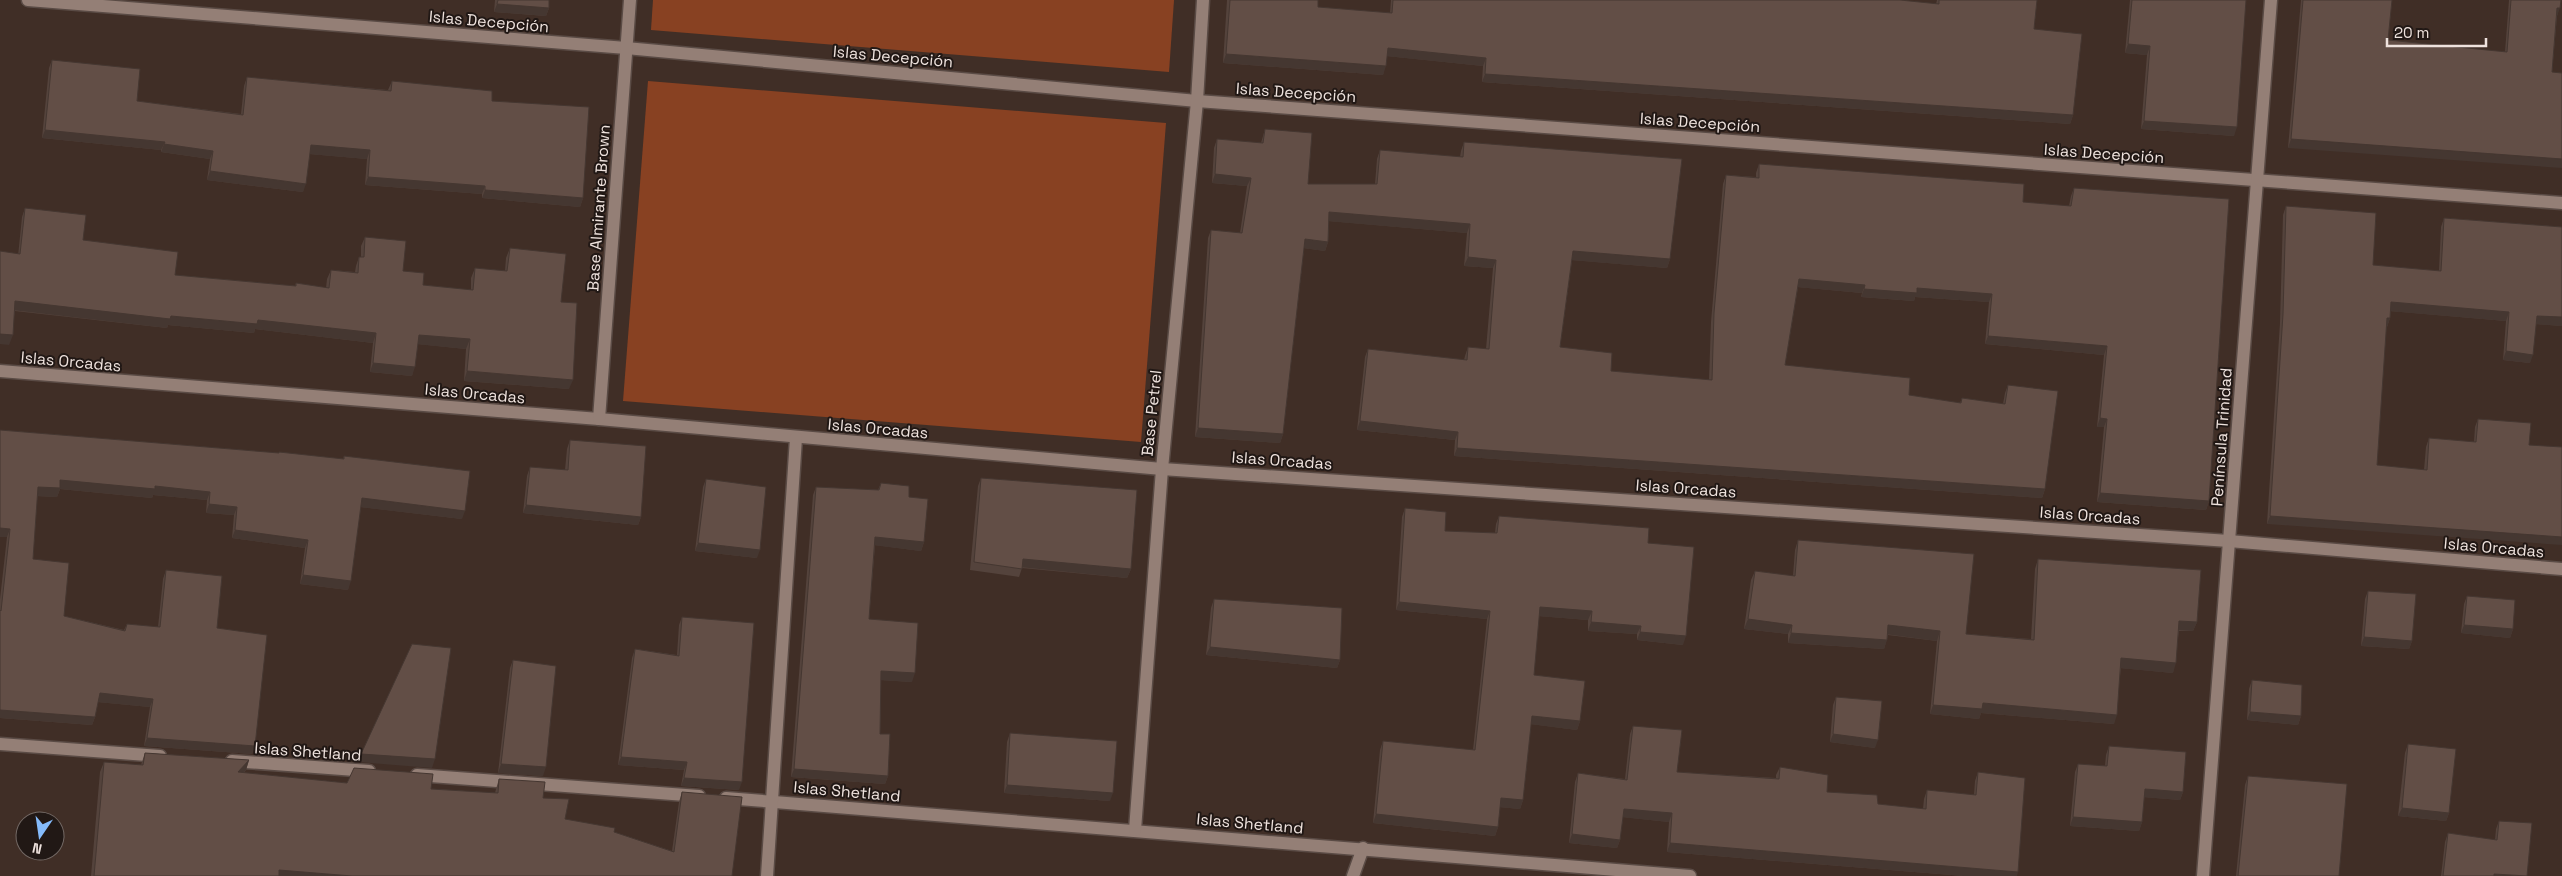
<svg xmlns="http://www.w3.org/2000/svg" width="2562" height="876" viewBox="0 0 2562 876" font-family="'Space Grotesk',sans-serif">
<rect width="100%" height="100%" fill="#402e26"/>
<g fill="#884122">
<path d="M653,0H1174L1169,72L651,30Z"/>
<path d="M648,81L1166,123L1141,442L623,401Z"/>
</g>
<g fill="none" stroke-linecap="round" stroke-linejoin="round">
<defs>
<g id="street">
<path d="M28,0L626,48L1197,101L2562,203"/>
<path d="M0,371L599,419L1162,469L2229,541L2562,569"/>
<path d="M599,419L630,0"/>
<path d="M0,744L160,756"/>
<path d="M232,761L369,771"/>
<path d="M417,775L699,796"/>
<path d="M726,798L1690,876"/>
<path d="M1135,830L1162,469L1197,101L1203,0"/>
<path d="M767,876L796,438"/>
<path d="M1353,876L1363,848"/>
<path d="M2203,876L2271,0"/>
</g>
</defs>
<use href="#street" stroke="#5a4b45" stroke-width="15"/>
<use href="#street" stroke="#947f76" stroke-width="12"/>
</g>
<g fill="#54433c">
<path d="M495,0H549V8L546,16L494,12Z"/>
<path d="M1227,0H1318V7L1390,13L1391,0H1900L1936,4L1937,0H2037L2034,29L2073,115L2070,124L1482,82L1483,66L1387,56L1383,75L1223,63Z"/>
<path d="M2130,0H2246L2234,136L2141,129L2147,55L2125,53Z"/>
<path d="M2301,0H2392L2388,40L2505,52L2509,0H2561L2557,16L2552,72L2288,148Z"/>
<path d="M52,60L137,101L241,114L244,86L247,77L388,90L392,81L492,101L583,198L580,207L482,198V194L365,185L367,159L310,154L303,192L207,180L210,159L161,152V150L42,138L49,68Z"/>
<path d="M1265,129L1308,184H1375L1377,159L1380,150L1460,157L1461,151L1464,142L1670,259L1667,268L1572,260L1560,347L1611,371L1709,380L1711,322L1723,184L1726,175L1756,177V173L1759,164L2023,202L2069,206L2071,196L2074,188L2209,501L2206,510L2097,502L2104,427H2097L2104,355L1985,344L1989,302L1915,297L1914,301L1861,297L1862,293L1798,287L1785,365L1909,395L1960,403L1962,398L2003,404L2005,393L2008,385L2045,489L2042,498L1454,456L1455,440L1357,430L1365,357L1368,349L1464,360L1465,356L1468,347L1486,349L1493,268L1464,266L1467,233L1329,221L1328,242L1325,251L1304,248L1283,434L1280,443L1195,437L1208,238L1211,230L1240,233L1247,186L1212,183L1214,148L1217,139L1261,143Z"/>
<path d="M2286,206L2373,265L2439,271L2441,227L2444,218L2562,227V326L2536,324L2530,363L2503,360L2506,321L2390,311V318L2387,327H2386L2377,465L2424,470L2426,447L2429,438L2474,442L2475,427L2478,419L2529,445L2267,524L2280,323L2283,215Z"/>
<path d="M25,208L83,240L175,275L295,286L296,283L326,288L327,279L331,270L355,272L356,266L359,257H361V246L365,237L403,271L423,285L471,290V278L475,268L505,271L506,258L510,248L561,302L569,389L464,381L466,349L418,344L412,376L370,372L373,343L255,329L254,333L168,325L167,328L15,311L9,345L22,217Z"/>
<path d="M0,430L343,459L344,456L462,519L361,507L348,590L300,584L305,548L232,538L234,515L206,513L207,500L153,495L152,498L60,489L57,497L37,496L33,559L64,616L124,630L127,624L158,627L163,579L166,570L217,628L255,746L252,754L144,746L150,707L98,702L95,717L92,725L0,718V599L7,537H0Z"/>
<path d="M570,440L641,517L638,525L523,513L527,476L530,467L565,470L567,449Z"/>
<path d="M981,478L1131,569L1127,578L1022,568L1019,577L970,570L978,486Z"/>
<path d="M706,479L757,558L695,551L703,487Z"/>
<path d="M881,483L909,497L924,542L921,551L875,545L869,619L912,682L881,680L880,734L888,776L885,784L791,777L813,495L816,487L878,490Z"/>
<path d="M1405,508L1445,531L1495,533L1496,524L1499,516L1648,543L1683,645L1637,640V634L1588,631V620L1539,616L1534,675L1580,721L1577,730L1531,724L1523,800L1520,809L1500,807L1498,827L1495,836L1373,823L1380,750L1383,741L1473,750L1487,619L1396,610L1402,517Z"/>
<path d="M1798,540L1966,634L2031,639L2035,569L2038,559L2197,622L2193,631H2179L2173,673L2121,668L2114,724L1981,713L1979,719L1930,714L1937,641L1888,635L1884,649L1788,643V634L1744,629L1751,580L1755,571L1793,576L1795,550Z"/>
<path d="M2368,591L2412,641L2409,649L2361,646L2365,599Z"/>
<path d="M2467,596L2513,629L2510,638L2461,633L2464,604Z"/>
<path d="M1214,599L1340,660L1337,668L1206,655L1211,608Z"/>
<path d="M682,617L739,790L681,786L684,770L618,765L632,658L635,649L677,655L679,625Z"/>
<path d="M513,660L543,776L498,773L510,668Z"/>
<path d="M2252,680L2301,716L2298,725L2247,720L2249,689Z"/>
<path d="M1836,697L1875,748L1830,742L1833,705Z"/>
<path d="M1633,726L1677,772L1776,778V775L1780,767L1827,792L1878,804L1923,809L1924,799L1927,790L1974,795L1975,781L1978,772L2017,876H1964L1667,852L1669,822L1623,817L1620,840L1617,848L1569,843L1575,782L1578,773L1625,779L1630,734Z"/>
<path d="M1010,733L1110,801L1004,793L1007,742Z"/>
<path d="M2408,744L2449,813L2446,821L2398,816L2405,753Z"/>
<path d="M2109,746L2183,792L2180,800L2144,797L2142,822L2139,831L2070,826L2075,772L2078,764L2105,766L2106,755Z"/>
<path d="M145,753L249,760L246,770L244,773L347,783L495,793L496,789L499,779L543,798L565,819L614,832L672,851L679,802L682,792L732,876H91L100,772L104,762L141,765Z"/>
<path d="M2248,776L2339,876H2236L2245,785Z"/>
<path d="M2499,821L2527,876H2441L2445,842L2448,833L2495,840L2496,829Z"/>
</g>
<g fill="#453731">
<path d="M497,4L549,8L546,16L494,12Z"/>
<path d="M2557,8H2560L2557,16H2554Z"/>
<path d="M2128,44L2150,46L2147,55L2125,53Z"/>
<path d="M1388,48L1486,58L1483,66L1385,56Z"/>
<path d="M1226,54L1386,66L1383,75L1223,63Z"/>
<path d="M1485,74L2073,115L2070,124L1482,82Z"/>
<path d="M2144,121L2237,127L2234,136L2141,129Z"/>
<path d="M45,130L165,142L161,150L42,138Z"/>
<path d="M2291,139L2562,159V168L2288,148Z"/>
<path d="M164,144L213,151L210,159L161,152Z"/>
<path d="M311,145L370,150L367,159L308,154Z"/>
<path d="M210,171L306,184L303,192L207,180Z"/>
<path d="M1215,174L1251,178L1247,186L1212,183Z"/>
<path d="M368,177L485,186L482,194L365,185Z"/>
<path d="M485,190L583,198L580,207L482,198Z"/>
<path d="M1329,212L1470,224L1467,233L1326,221Z"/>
<path d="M1305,239L1328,242L1325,251L1302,248Z"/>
<path d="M1573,251L1670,259L1667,268L1570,260Z"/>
<path d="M1468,257L1496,260L1493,268L1464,266Z"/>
<path d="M1799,279L1865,285L1862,293L1796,287Z"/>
<path d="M1917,288L1992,294L1989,302L1915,297L1914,301L1861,297L1864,289Z"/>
<path d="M15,301L171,316L258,320L376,333L373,343L255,329L254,333L168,325L167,328L12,310Z"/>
<path d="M2391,302L2509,312L2506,321L2388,311Z"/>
<path d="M2537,316L2562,317V326L2534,324Z"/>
<path d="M2387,318H2390L2387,327H2383Z"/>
<path d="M0,334L13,335L9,345L0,344Z"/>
<path d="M419,335L470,339L466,349L415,344Z"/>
<path d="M1988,336L2107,346L2104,355L1985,344Z"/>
<path d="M2506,351L2533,355L2530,363L2503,360Z"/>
<path d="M373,363L415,367L412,376L370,372Z"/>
<path d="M467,371L573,380L569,389L464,381Z"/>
<path d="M2100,418L2107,419L2104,427H2097Z"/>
<path d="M1360,421L1458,432L1455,440L1357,430Z"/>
<path d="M1198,428L1283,434L1280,443L1195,437Z"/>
<path d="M1457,448L2045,489L2042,498L1454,456Z"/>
<path d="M60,480L155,486L210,492L207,500L153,495L152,498L60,489L57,497L34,496L38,487Z"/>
<path d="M2100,493L2209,501L2206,510L2097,502Z"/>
<path d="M362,498L465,511L462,519L359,507Z"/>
<path d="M209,504L237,507L234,515L206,513Z"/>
<path d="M526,505L641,517L638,525L523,513Z"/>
<path d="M2270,516L2562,537V545L2267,524Z"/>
<path d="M0,528L10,529L7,537H0Z"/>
<path d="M235,530L308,540L305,548L232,538Z"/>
<path d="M875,537L924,542L921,551L872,545Z"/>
<path d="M698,543L760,550L757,558L695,551Z"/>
<path d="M1023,559L1131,569L1127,578L1020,567Z"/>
<path d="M303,575L351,581L348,590L300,584Z"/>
<path d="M1399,602L1490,611L1487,619L1396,610Z"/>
<path d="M1540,607L1592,611L1588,620L1537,616Z"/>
<path d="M1748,619L1792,625L1788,634L1744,629Z"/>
<path d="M2179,621L2197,622L2193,631L2176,630Z"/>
<path d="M1591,622L1641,626L1637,634L1588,631Z"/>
<path d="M1888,625L1940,631L1937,641L1885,634Z"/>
<path d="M2464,625L2513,629L2510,638L2461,633Z"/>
<path d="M1640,632L1686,636L1683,645L1637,640Z"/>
<path d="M1791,633L1887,640L1884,649L1788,643Z"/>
<path d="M2364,637L2412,641L2409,649L2361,646Z"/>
<path d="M1210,647L1340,660L1337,668L1206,655Z"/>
<path d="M2121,658L2176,663L2173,673L2118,668Z"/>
<path d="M881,671L915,673L912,682L878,680Z"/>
<path d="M100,693L153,699L150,707L97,702Z"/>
<path d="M1983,703L2117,715L2114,724L1981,713L1979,719L1930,714L1933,705Z"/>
<path d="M0,710L95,717L92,725L0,718Z"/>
<path d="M2250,712L2301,716L2298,725L2247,720Z"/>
<path d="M1532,716L1580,721L1577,730L1529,724Z"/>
<path d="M1833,734L1878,740L1875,748L1830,742Z"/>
<path d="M147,738L255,746L252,754L144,746Z"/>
<path d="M361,754L435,759L432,768L358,762Z"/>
<path d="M621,757L687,762L684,770L618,765Z"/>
<path d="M249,760L246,770L235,782L238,772Z"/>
<path d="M501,764L546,767L543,776L498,773Z"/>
<path d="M794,769L888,776L885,784L791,777Z"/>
<path d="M684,778L742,782L739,790L681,786Z"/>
<path d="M1007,785L1113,793L1110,801L1004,793Z"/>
<path d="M2145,789L2183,792L2180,800L2142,797Z"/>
<path d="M1501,798L1523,800L1520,809L1498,807Z"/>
<path d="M2402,808L2449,813L2446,821L2398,816Z"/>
<path d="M1624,809L1672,813L1669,822L1620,817Z"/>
<path d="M1376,814L1498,827L1495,836L1373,823Z"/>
<path d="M2073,817L2142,822L2139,831L2070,826Z"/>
<path d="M1572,834L1620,840L1617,848L1569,843Z"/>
<path d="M1670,843L2018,872L2017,876H1964L1667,852Z"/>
<path d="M279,870L352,876H277Z"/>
<path d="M2494,874L2527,876H2493Z"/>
</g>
<g fill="#624e46" stroke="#453731">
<path d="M498,0H549V8L497,4Z"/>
<path d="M1230,0H1318V7L1392,13L1393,0H1900L1939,4V0H2037L2034,29L2082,34L2073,115L1485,74L1486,58L1388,48L1386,66L1226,54Z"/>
<path d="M2132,0H2246L2237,127L2144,121L2150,46L2128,44Z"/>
<path d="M2303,0H2392L2388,40L2507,52L2511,0H2561L2560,8H2557L2552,72L2562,73V159L2291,139Z"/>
<path d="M52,60L140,69L137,101L243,115L247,77L391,91L392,81L492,91V101L589,107L583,198L485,190V186L368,177L370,150L311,145L306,184L210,171L213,151L164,144L165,142L45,130Z"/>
<path d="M1265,129L1312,133L1308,184H1377L1380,150L1463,157L1464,142L1682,159L1670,259L1573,251L1560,347L1612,353L1611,371L1712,380L1714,313L1726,175L1759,178V164L2024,184L2023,202L2071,206L2074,188L2229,199L2209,501L2100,493L2107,419L2100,418L2107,346L1988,336L1992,294L1917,288V293L1864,289L1865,285L1799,279L1785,365L1910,378L1909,395L1961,403L1962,398L2005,404L2008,385L2058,391L2045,489L1457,448L1458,432L1360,421L1368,349L1467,360L1468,347L1489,349L1496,260L1468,257L1470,224L1329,212L1328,242L1305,239L1283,434L1198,428L1211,230L1242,233L1251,178L1215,174L1217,139L1263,143Z"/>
<path d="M2286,206L2376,213L2373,265L2441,271L2444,218L2562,227V317L2537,316L2533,355L2506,351L2509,312L2391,302L2390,318H2387L2377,465L2427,470L2429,438L2476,442L2478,419L2531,423L2529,445L2562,447V537L2270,516L2283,314Z"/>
<path d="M25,208L86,215L83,240L178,252L175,275L296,286V283L329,288L331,270L358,273L359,257H364L365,237L406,241L403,271L424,273L423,285L473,290L475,268L507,271L510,248L566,254L561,302L577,303L573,380L467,371L470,339L419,335L415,367L373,363L376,333L258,320L257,324L171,316L170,319L15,301L13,335L0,334V251L20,254Z"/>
<path d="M0,430L279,453V452L344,459V456L470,471L465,511L362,498L351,581L303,575L308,540L235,530L237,507L209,504L210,492L155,486V489L60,480V488L38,487L33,559L69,563L64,616L125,631L127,624L160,627L166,570L222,576L217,628L267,635L255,746L147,738L153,699L100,693L95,717L0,710V610L1,611L10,529L0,528Z"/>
<path d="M570,440L646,446L641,517L526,505L530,467L568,470Z"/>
<path d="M981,478L1137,490L1131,569L1023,559L1022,569L974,562Z"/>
<path d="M706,479L766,487L760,550L698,543Z"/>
<path d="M881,483L909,486V497L928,499L924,542L875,537L869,619L918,623L915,673L881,671L880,734H890L888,776L794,769L816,487L879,490Z"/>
<path d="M1405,508L1446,512L1445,531L1497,533L1499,516L1649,528L1648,543L1694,547L1686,636L1640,632L1641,626L1591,622L1592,611L1540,607L1534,675L1585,681L1580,721L1532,716L1523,800L1501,798L1498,827L1376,814L1383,741L1475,750L1490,611L1399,602Z"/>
<path d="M1798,540L1974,554L1966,634L2034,640L2038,559L2201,570L2197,622L2179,621L2176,663L2121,658L2117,715L1983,703L1982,709L1933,705L1940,631L1888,625L1887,640L1791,633L1792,625L1748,619L1755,571L1795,576Z"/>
<path d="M2368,591L2416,594L2412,641L2364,637Z"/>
<path d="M2467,596L2515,600L2513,629L2464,625Z"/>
<path d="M1214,599L1342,608L1340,660L1210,647Z"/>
<path d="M682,617L754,623L742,782L684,778L687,762L621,757L635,649L679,656Z"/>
<path d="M412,644L451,648L435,759L361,754Z"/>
<path d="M513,660L556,666L546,767L501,764Z"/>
<path d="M2252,680L2302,685L2301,716L2250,712Z"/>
<path d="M1836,697L1882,701L1878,740L1833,734Z"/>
<path d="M1633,726L1682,730L1677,772L1779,779L1780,767L1828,775L1827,792L1877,795L1878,804L1926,809L1927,790L1976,795L1978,772L2025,778L2018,872L1670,843L1672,813L1624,809L1620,840L1572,834L1578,773L1627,780Z"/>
<path d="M1010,733L1117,741L1113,793L1007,785Z"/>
<path d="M2408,744L2456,749L2449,813L2402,808Z"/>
<path d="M2109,746L2186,752L2183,792L2145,789L2142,822L2073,817L2078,764L2107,766Z"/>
<path d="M145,753L249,760L238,772L347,783L354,768L433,774L431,789L498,793L499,779L545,782L543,798L569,799L565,819L615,828L614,832L674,852L682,792L742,797L732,876H352L279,870V876H94L104,762L143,765Z"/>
<path d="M2248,776L2347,784L2339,876H2238Z"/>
<path d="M2499,821L2532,823L2527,876L2494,874V876H2443L2448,833L2497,840Z"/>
</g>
<g text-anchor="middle" stroke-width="4" stroke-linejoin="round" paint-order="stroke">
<g font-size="16" fill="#eee2dd" stroke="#211815">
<text transform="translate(489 21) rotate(5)" y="6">Islas Decepción</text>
<text transform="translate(893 56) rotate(5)" y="6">Islas Decepción</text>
<text transform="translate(1296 92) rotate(4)" y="6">Islas Decepción</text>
<text transform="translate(1700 122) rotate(4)" y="6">Islas Decepción</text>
<text transform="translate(2104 153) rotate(4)" y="6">Islas Decepción</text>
<text transform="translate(598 208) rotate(-86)" y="6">Base Almirante Brown</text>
<text transform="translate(71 361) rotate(5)" y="6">Islas Orcadas</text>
<text transform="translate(475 393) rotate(5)" y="6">Islas Orcadas</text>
<text transform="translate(1151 413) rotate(-84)" y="6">Base Petrel</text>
<text transform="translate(878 428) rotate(5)" y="6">Islas Orcadas</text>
<text transform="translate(2221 437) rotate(-86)" y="6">Península Trinidad</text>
<text transform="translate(1282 460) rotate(4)" y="6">Islas Orcadas</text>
<text transform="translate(1686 488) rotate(4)" y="6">Islas Orcadas</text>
<text transform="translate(2090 515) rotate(4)" y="6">Islas Orcadas</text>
<text transform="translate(2494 547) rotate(5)" y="6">Islas Orcadas</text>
<text transform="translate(308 751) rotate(4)" y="6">Islas Shetland</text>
<text transform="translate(847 791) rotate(5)" y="6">Islas Shetland</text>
<text transform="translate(1250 823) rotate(5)" y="6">Islas Shetland</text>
</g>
</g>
<g transform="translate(40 836) rotate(193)"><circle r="24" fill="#211815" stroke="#736965"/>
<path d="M0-4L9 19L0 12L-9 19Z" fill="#85bbfb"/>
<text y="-8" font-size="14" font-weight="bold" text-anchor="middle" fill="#eee2dd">N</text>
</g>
<path d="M2387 38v8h99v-8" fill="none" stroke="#eee2dd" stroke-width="2.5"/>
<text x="2394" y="38" font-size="15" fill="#eee2dd" stroke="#211815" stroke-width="4" paint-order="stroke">20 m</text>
</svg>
